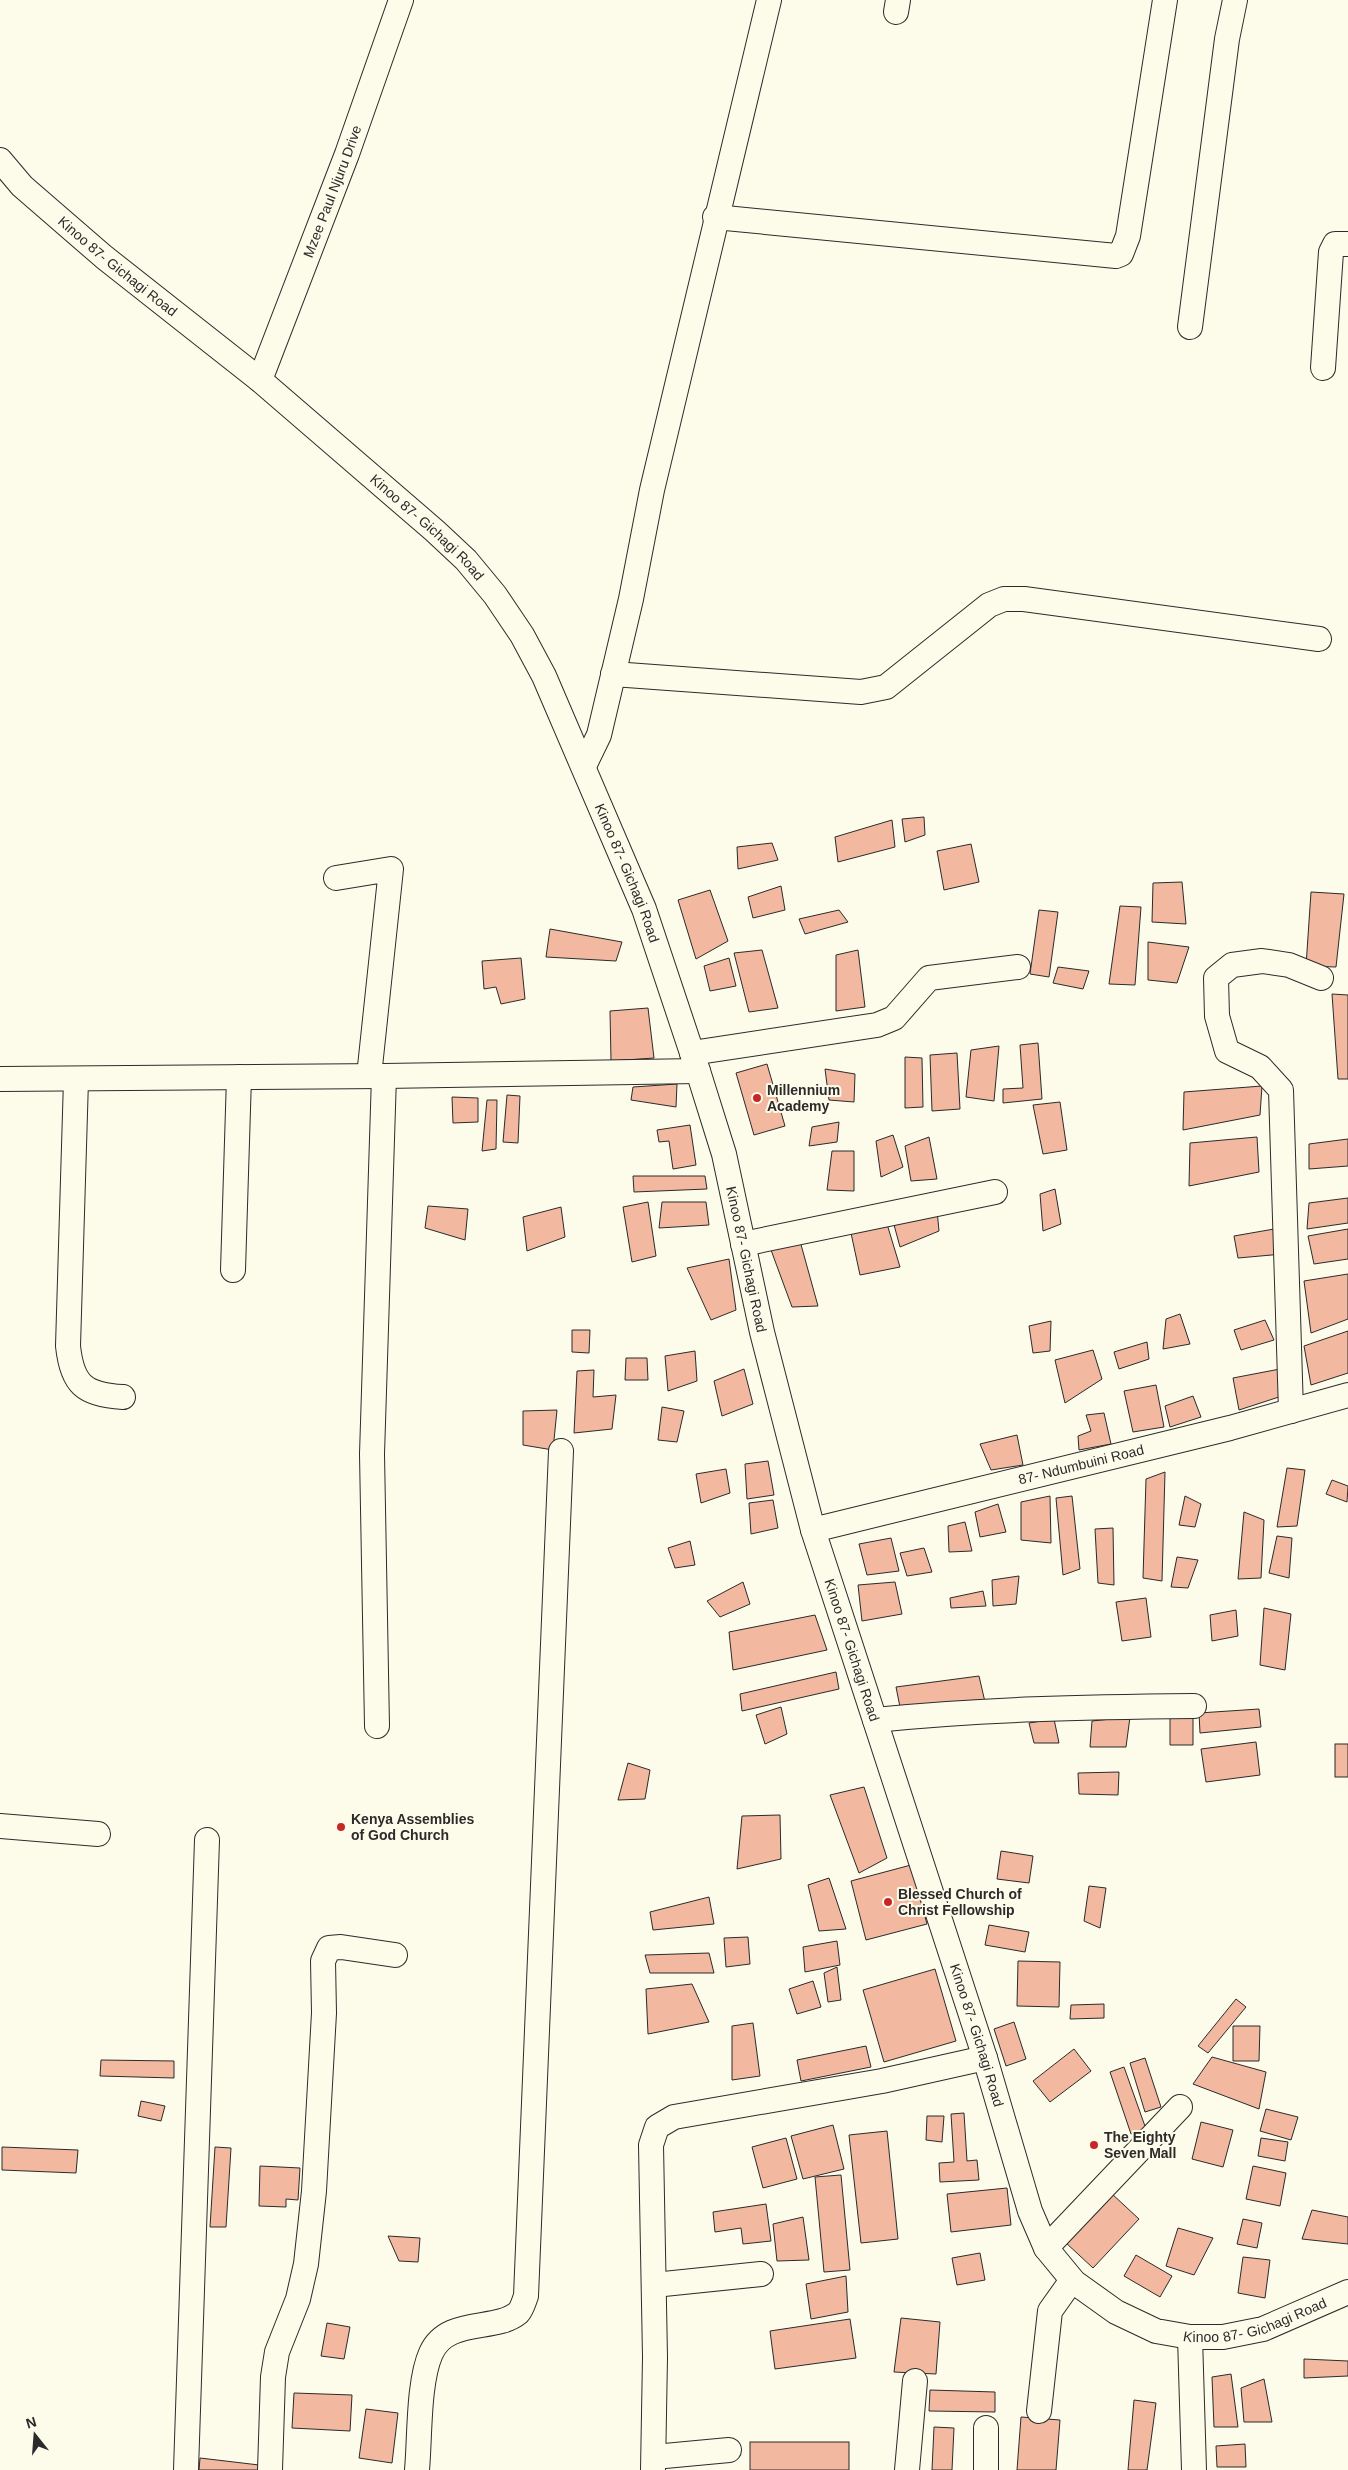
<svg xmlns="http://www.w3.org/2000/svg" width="1348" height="2470" viewBox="0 0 1348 2470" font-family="Helvetica,sans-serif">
<rect width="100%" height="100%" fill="#fdfbea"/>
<g fill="#f2b8a0" stroke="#2b2b2b">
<path d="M924,817L925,835L905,842L902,819Z"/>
<path d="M892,820L895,847L838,862L835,837Z"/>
<path d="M772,843L778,860L738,869L737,847Z"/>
<path d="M971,844L979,882L944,890L937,851Z"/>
<path d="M1182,882L1186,924L1152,922L1153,883Z"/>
<path d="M781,886L785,910L753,918L748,897Z"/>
<path d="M710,890L728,941L696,959L678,900Z"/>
<path d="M1311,892L1344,894L1336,967L1306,966Z"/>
<path d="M1120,906L1141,907L1135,985L1109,984Z"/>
<path d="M839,910L848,922L805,934L799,919Z"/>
<path d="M1039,910L1058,912L1049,977L1030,974Z"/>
<path d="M550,929L622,942L616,961L546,957Z"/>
<path d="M1148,942L1189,947L1177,983L1148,980Z"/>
<path d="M762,950L778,1008L749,1012L734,953Z"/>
<path d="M858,950L865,1007L836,1011V955Z"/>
<path d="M521,958L525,999L501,1004L496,987L484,989L482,961Z"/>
<path d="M729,958L736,986L710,991L704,966Z"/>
<path d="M1058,967L1089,971L1083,989L1053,983Z"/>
<path d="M1332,994L1348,995V1079H1338Z"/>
<path d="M648,1008L654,1058L611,1061L610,1011Z"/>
<path d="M1038,1043L1042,1099L1003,1103V1089L1023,1088L1020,1045Z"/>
<path d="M999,1046L994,1101L966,1097L971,1050Z"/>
<path d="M957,1053L960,1109L932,1111L930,1055Z"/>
<path d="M905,1057L922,1058L923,1107L905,1108Z"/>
<path d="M767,1064L785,1126L754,1135L736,1073Z"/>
<path d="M825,1069L855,1074L854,1102L829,1100Z"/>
<path d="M677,1084L676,1107L631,1100L633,1087Z"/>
<path d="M1262,1086L1260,1115L1183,1130L1184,1092Z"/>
<path d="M507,1095L520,1096L518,1143L503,1142Z"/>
<path d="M452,1097L478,1098V1122L453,1123Z"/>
<path d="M487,1100H497L496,1149L482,1151Z"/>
<path d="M1060,1102L1067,1150L1043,1154L1033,1105Z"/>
<path d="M839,1122L837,1142L809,1146L812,1127Z"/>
<path d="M690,1125L696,1165L673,1169L669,1141L659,1142L657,1130Z"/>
<path d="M893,1135L903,1167L881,1177L876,1141Z"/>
<path d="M929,1137L937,1179L911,1181L905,1146Z"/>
<path d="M1257,1137L1259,1172L1189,1186L1190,1143Z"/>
<path d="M1348,1139V1166L1309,1169V1144Z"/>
<path d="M832,1151H854V1191L827,1190Z"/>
<path d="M633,1176H705L707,1189L634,1192Z"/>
<path d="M1055,1189L1061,1224L1043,1231L1040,1194Z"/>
<path d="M1348,1198V1223L1307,1229L1309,1203Z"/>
<path d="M648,1202L656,1256L632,1262L623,1207Z"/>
<path d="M662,1202H706L709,1225L659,1228Z"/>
<path d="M428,1206L468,1209L465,1240L425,1228Z"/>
<path d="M561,1207L565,1237L527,1251L523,1217Z"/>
<path d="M937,1210L939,1231L900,1247L893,1221Z"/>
<path d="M887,1224L900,1267L860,1275L851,1233Z"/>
<path d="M1280,1228L1283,1254L1238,1258L1234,1236Z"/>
<path d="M1348,1229V1259L1314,1264L1308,1236Z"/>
<path d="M800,1241L818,1306L792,1307L771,1250Z"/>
<path d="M729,1259L736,1310L711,1320L687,1268Z"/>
<path d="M1348,1274V1319L1311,1333L1304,1281Z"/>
<path d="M1180,1314L1190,1344L1163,1349L1166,1319Z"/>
<path d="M1265,1320L1274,1340L1241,1350L1234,1330Z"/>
<path d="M1051,1321L1050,1351L1033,1353L1029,1326Z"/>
<path d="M572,1330H590L589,1353L572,1352Z"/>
<path d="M1348,1331V1373L1311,1385L1304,1346Z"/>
<path d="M1147,1342L1149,1359L1119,1369L1114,1352Z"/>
<path d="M1093,1350L1102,1379L1065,1403L1055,1360Z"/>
<path d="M695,1351L697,1381L668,1391L665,1356Z"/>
<path d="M626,1358H647L648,1380H625Z"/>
<path d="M744,1369L753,1404L722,1416L714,1381Z"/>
<path d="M1280,1369L1282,1396L1239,1410L1233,1378Z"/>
<path d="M594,1370L593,1397L616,1395L612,1429L574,1433L577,1371Z"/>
<path d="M1156,1385L1164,1427L1133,1432L1124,1391Z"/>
<path d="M1193,1396L1201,1417L1170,1427L1165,1406Z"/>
<path d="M662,1407L684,1411L677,1442L658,1440Z"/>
<path d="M557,1410L553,1450L523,1445V1411Z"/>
<path d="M1104,1413L1111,1444L1079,1450L1078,1436L1091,1431L1086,1415Z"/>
<path d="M1017,1435L1023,1465L991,1470L980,1444Z"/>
<path d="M768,1461L774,1495L747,1499L745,1464Z"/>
<path d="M1287,1468L1305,1470L1297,1526L1277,1527Z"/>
<path d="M726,1469L730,1493L701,1503L696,1474Z"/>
<path d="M1165,1472L1162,1581L1143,1578L1146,1479Z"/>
<path d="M1332,1480L1348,1486L1347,1502L1326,1494Z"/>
<path d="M1050,1496L1051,1543L1021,1540V1502Z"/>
<path d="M1072,1496L1080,1569L1063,1575L1056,1498Z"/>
<path d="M1185,1496L1201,1504L1195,1527L1179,1525Z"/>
<path d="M773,1500L778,1528L751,1534L749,1503Z"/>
<path d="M998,1504L1006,1532L980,1537L975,1512Z"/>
<path d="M1244,1512L1264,1520L1261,1578L1238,1579Z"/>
<path d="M965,1522L972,1551L949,1552L948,1526Z"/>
<path d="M1113,1528L1114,1585L1098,1583L1095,1529Z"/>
<path d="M1277,1536L1292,1538L1289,1578L1269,1573Z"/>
<path d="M891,1538L899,1571L867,1575L859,1544Z"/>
<path d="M690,1541L695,1565L675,1568L668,1548Z"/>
<path d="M924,1548L932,1572L907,1576L900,1553Z"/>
<path d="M1177,1557L1198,1560L1188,1588L1171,1587Z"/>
<path d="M1019,1576L1016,1604L993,1606L992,1580Z"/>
<path d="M743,1582L750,1604L720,1617L707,1601Z"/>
<path d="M895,1582L902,1614L862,1621L858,1585Z"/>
<path d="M983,1591L986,1606L951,1608L950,1598Z"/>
<path d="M1146,1598L1151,1637L1122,1641L1116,1602Z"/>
<path d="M1264,1608L1291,1614L1285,1670L1260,1665Z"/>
<path d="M1236,1610L1238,1636L1212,1641L1210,1615Z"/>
<path d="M815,1615L827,1650L733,1670L729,1632Z"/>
<path d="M836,1672L839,1689L742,1711L740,1694Z"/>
<path d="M979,1676L985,1702L900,1707L896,1687Z"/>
<path d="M781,1707L787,1734L765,1744L756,1715Z"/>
<path d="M1259,1709L1261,1727L1200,1733L1199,1713Z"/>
<path d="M1170,1714L1193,1715V1745H1170Z"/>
<path d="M1130,1717L1126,1747H1090L1092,1721Z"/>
<path d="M1054,1719L1059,1743H1034L1029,1723Z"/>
<path d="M1256,1742L1260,1775L1206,1782L1201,1749Z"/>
<rect x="1335" y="1744" width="13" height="33"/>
<path d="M628,1763L650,1770L645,1799L618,1800Z"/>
<path d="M1119,1772L1118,1795L1079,1794L1078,1773Z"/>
<path d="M864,1787L887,1858L859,1873L830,1795Z"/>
<path d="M780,1815L781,1859L737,1869L742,1816Z"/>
<path d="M1001,1851L1033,1856L1029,1883L997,1879Z"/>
<path d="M911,1865L927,1924L866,1940L851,1881Z"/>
<path d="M829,1878L846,1929L819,1931L808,1885Z"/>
<path d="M1089,1886L1106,1888L1100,1928L1084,1921Z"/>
<path d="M709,1897L714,1924L653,1930L650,1912Z"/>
<path d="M989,1925L1029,1932L1025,1952L985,1945Z"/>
<path d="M748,1937L750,1964L726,1967L724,1938Z"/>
<path d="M837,1941L840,1965L805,1972L803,1947Z"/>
<path d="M709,1953L714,1973H650L645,1955Z"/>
<path d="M1018,1961L1060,1962L1059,2007L1017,2006Z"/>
<path d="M837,1967L841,2000L828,2002L824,1973Z"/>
<path d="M935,1969L956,2041L884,2062L863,1990Z"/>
<path d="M813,1981L821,2007L797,2014L789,1989Z"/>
<path d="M692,1984L709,2022L648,2034L646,1989Z"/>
<path d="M1236,1999L1246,2007L1208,2053L1198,2046Z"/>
<path d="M1104,2004V2018L1070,2019L1071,2005Z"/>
<path d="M1014,2022L1026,2059L1006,2066L994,2029Z"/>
<path d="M753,2023L760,2076L732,2080V2026Z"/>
<path d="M1233,2026H1260L1259,2061H1233Z"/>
<path d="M866,2046L871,2067L801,2081L797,2060Z"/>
<path d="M1074,2049L1091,2071L1050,2102L1033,2081Z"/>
<path d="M1212,2057L1266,2072L1259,2109L1193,2084Z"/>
<path d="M1145,2058L1161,2107L1145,2112L1130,2063Z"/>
<path d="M101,2060L174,2061V2078L100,2076Z"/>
<path d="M1124,2067L1146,2129L1131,2134L1110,2072Z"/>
<path d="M141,2101L165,2106L161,2121L138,2116Z"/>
<path d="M1266,2109L1298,2117L1291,2140L1260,2131Z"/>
<path d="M964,2113L967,2161L977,2160L979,2180L940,2182L939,2163L954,2162L951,2114Z"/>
<path d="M927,2116H944L942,2142L926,2140Z"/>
<path d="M1201,2122L1233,2130L1223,2167L1192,2159Z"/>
<path d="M833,2125L844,2169L803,2179L791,2136Z"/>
<path d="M887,2131L898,2239L861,2243L849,2135Z"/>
<path d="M786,2138L797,2179L763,2188L752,2147Z"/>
<path d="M1261,2138L1288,2142L1285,2161L1258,2156Z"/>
<path d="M2,2147L78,2150L76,2173L2,2170Z"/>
<path d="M215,2147L231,2148L226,2227H210Z"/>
<path d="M260,2166L300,2168L298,2200L286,2199V2207L259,2206Z"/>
<path d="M1253,2166L1286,2173L1280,2206L1246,2199Z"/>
<path d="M841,2175L850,2270L824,2272L815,2177Z"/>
<path d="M1007,2188L1011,2225L951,2232L947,2194Z"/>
<path d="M1111,2193L1139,2219L1093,2268L1065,2242Z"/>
<path d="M766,2204L771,2241L743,2244L741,2228L715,2232L713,2212Z"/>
<path d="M1312,2210L1348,2217V2244L1302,2239Z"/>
<path d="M803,2217L809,2260L777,2261L773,2224Z"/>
<path d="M1243,2219L1262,2223L1257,2248L1237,2244Z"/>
<path d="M1178,2228L1213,2238L1194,2275L1166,2266Z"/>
<path d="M388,2236L420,2238L418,2262L399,2261Z"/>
<path d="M980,2253L985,2280L957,2285L952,2258Z"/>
<path d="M1136,2255L1172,2276L1160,2297L1124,2276Z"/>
<path d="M1243,2257L1270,2260L1265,2298L1238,2293Z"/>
<path d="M846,2276L848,2312L811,2319L806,2284Z"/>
<path d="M901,2318L940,2322L936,2374L894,2372Z"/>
<path d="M850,2319L856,2358L775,2369L770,2331Z"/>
<path d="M327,2323L350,2327L344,2359L321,2356Z"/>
<path d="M1304,2359L1348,2361V2376L1304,2378Z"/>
<path d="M1231,2374L1238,2427H1214L1212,2377Z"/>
<path d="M1264,2379L1272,2422H1244L1241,2388Z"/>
<path d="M930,2390L995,2392V2412L929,2411Z"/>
<path d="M294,2393L352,2395L350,2431L292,2428Z"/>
<path d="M1134,2400L1156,2403L1147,2470H1128Z"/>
<path d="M366,2409L398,2413L392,2463L359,2458Z"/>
<path d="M1021,2417L1060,2420L1056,2470H1017Z"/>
<path d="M934,2427L954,2428L952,2470H932Z"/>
<rect x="750" y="2442" width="99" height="28"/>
<path d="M1245,2444L1246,2467H1217L1216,2446Z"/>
<path d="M200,2458L259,2465V2470H199Z"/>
</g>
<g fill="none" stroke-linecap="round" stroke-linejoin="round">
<defs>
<g id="minor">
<path d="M896,12L898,0"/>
<path id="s1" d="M0,160L22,186L104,257L260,380L435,531L466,560L495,595L522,635L544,676L644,909L698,1071L724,1154L762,1332L813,1530L985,2058L1030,2211L1046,2248L1074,2282L1116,2312L1156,2331L1190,2337H1223L1263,2329L1348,2292"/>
<path d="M715,217L1116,256L1121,254L1128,236L1165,0"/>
<path d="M1190,327L1227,39L1235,0"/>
<path d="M1323,368L1331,252L1335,244H1348"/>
<path id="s2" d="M260,380L347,154L401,0"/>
<path d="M613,674L861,692L886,687L989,605L1004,599H1024L1319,639"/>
<path d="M584,766L599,735L631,599L652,490L769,0"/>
<path d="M336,878L391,869L369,1076"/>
<path d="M692,1053L877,1025L894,1018L929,978L1018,967"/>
<path d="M0,1079L384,1076L698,1071"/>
<path d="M76,1080L68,1346C72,1384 84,1395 123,1397"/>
<path d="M743,1244L995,1192"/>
<path d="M233,1270L239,1077"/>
<path d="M1291,1411L1281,1090L1260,1067L1227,1051L1217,1016L1216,978L1232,965L1262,961L1289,965L1321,978"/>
<path id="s3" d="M813,1530L1230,1428L1348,1395"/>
<path d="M875,1720C981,1709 1087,1707 1194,1706"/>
<path d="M377,1726L372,1454L384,1076"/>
<path d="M0,1826L98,1834"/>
<path d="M1046,2248L1180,2107"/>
<path d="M654,2285L761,2274"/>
<path d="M1190,2337L1194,2470"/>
<path d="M1039,2411L1050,2311L1072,2280"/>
<path d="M986,2428V2470"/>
<path d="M654,2457L729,2450"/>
<path d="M186,2470L207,1840"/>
<path d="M270,2470L273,2377L277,2352L298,2299L306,2264L314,2191L324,2013L323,1961L329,1948L341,1947L395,1955"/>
<path d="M417,2470C420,2437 418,2382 431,2353C447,2317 495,2332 518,2313C522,2309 524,2301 526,2296L561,1451"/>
<path d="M653,2470L655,2357L651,2145L657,2127L674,2117L882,2081L985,2058"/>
<path d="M907,2470L915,2381"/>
</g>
</defs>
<use href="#minor" stroke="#2b2b2b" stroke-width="26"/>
<use href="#minor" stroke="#fdfbea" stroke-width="24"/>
</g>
<g fill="#c62828" stroke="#fdfbea" stroke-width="2">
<circle cx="757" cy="1098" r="5"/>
<circle cx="341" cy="1827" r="5"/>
<circle cx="888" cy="1902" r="5"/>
<circle cx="1094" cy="2145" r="5"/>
</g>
<g text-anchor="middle" stroke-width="4" stroke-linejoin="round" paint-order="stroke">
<g font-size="14" fill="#2b2b2b" stroke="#fdfbea">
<text dy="5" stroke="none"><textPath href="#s2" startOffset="202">Mzee Paul Njuru Drive</textPath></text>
<text dy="5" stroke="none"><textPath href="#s1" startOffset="159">Kinoo 87- Gichagi Road</textPath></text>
<text dy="5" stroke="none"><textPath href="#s1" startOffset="564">Kinoo 87- Gichagi Road</textPath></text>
<text dy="5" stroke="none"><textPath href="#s1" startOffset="969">Kinoo 87- Gichagi Road</textPath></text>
<text dy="5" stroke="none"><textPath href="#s1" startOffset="1374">Kinoo 87- Gichagi Road</textPath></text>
<text dy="5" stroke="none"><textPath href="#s3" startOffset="276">87- Ndumbuini Road</textPath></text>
<text dy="5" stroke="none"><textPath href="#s1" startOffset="1779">Kinoo 87- Gichagi Road</textPath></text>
<text dy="5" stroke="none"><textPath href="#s1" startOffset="2184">Kinoo 87- Gichagi Road</textPath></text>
<text dy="5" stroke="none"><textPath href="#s1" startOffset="2650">Kinoo 87- Gichagi Road</textPath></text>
</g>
<g font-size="14" font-weight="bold" fill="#2b2b2b" stroke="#fdfbea" text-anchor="start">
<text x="767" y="1095">Millennium<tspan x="767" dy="16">Academy</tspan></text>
<text x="351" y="1824">Kenya Assemblies<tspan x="351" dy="16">of God Church</tspan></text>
<text x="898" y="1899">Blessed Church of<tspan x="898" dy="16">Christ Fellowship</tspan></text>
<text x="1104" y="2142">The Eighty<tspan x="1104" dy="16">Seven Mall</tspan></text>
</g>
</g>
<g transform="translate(35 2435) rotate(343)" stroke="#fdfbea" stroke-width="4" paint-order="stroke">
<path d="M0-4L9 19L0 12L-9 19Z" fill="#2b2b2b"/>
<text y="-8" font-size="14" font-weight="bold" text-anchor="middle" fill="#2b2b2b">N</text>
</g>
</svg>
